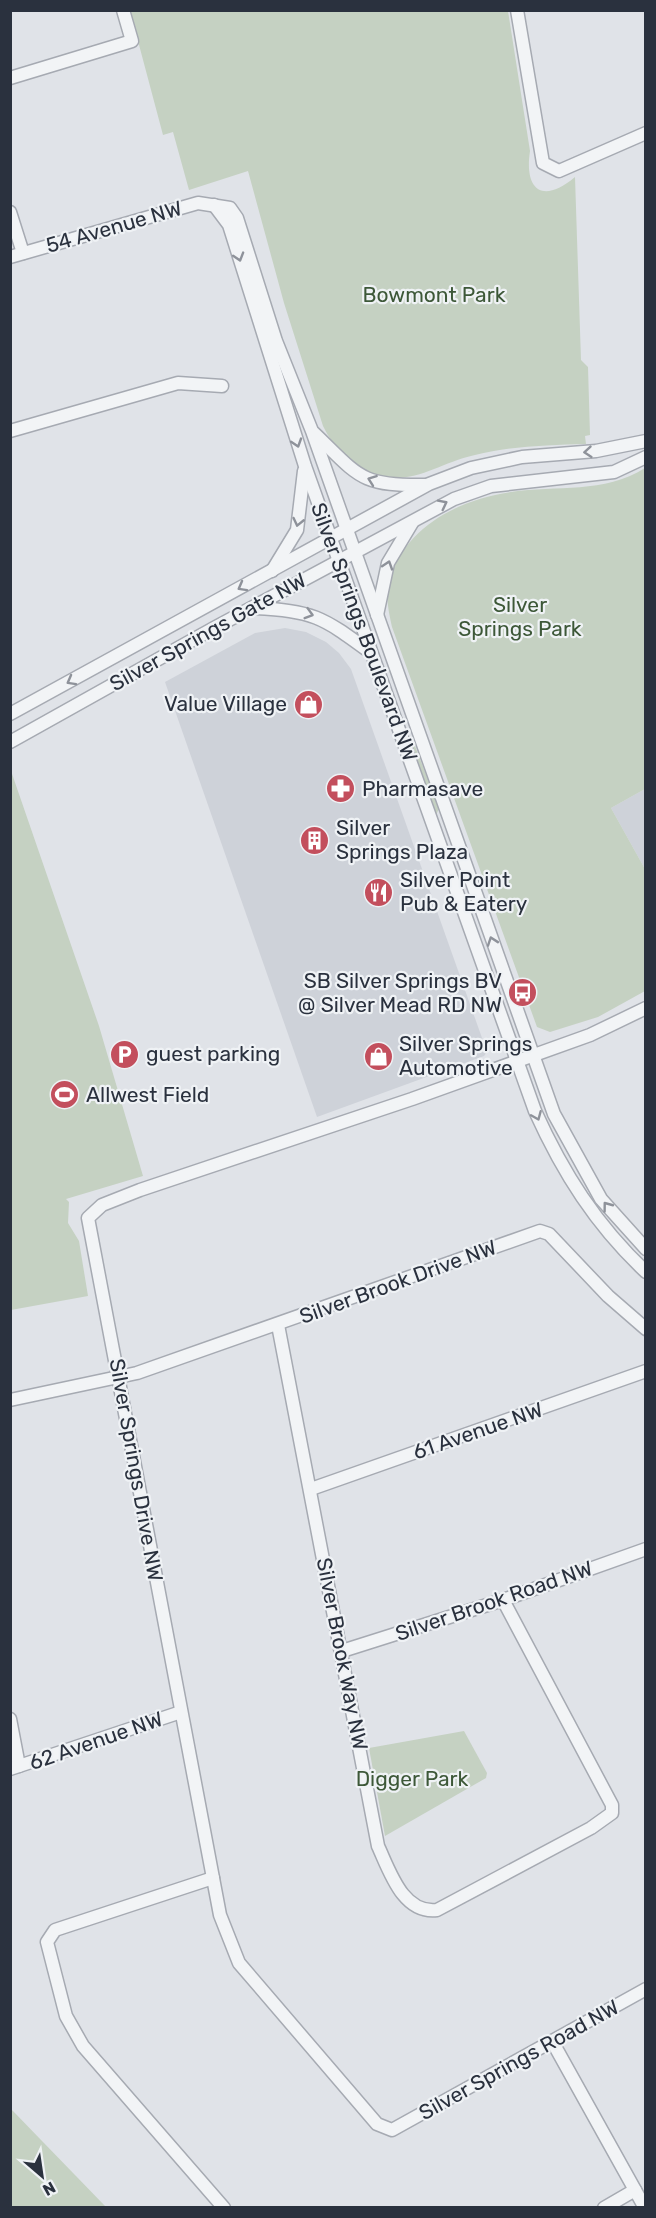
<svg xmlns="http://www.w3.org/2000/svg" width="656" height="2218" viewBox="0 0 656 2218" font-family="Rubik,sans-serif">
<rect width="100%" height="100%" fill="#e0e3e8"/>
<g fill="#ced2d9">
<path d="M285,628L306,632L326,642L339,653L351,669L487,1052L484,1056L317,1117L165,682L255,633Z"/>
<path d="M645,789V869L611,808Z"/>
</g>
<g fill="#c5d1c2">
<path d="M130,11H508L530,151C524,191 543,204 575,177L581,360L588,367L590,435L585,436L586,444C548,445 511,446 475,455C435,464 415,486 372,475V473C350,463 333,447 323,426L284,303L248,171L189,190L173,132L163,135Z"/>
<path d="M645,468V789L611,808L645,869V991L598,1017L550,1032L537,1027L392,627C389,613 385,597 389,582C403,528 459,499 511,492C557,485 604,494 645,468Z"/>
<path d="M413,741L439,808L435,818L408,743Z"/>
<path d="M10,768L99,1026L143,1176L66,1199L69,1202L68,1223L79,1241L88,1296L11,1310Z"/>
<path d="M464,1731L487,1773L486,1778L385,1836L369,1748Z"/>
<path d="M10,2109H11L106,2207H11Z"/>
</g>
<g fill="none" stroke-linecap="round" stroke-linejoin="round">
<defs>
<g id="minor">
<path d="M517,10L543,163L559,171L646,133"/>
<path d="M10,78L132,41L123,10"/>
<path d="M214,205L229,225L305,466L535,1111C563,1173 596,1225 646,1272"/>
<path d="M10,212L23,253"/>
<path d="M10,257L198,203L230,208L237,218L276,341L312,431L554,1114L601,1199L646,1249"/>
<path d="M10,431L178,383L222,386"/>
<path d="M314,433C359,476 359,486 425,485"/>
<path d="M272,571L297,530L304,471"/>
<path d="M252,608C314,611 321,616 370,652"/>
<path d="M377,615L388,563L412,523"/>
<path d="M10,714L429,484L471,468L522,457L596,451L646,441"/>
<path d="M10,742L214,628L454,499L491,486L614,472L646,457"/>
<path d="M646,1008L590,1035L412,1099L140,1190L102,1205L88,1218L220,1915L239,1963L377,2124L392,2130L646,1989"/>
<path d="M278,1325L378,1846C390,1872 403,1914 437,1910L591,1828L612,1813V1805L604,1790L503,1600"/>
<path d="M10,1400L137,1373L540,1231L549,1234L608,1296L646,1329"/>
<path d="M311,1489L646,1371"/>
<path d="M342,1651L503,1600L646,1549"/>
<path d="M10,1719L19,1766"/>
<path d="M10,1769L181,1712"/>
<path d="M213,1878L55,1930L47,1942L66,2016L83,2046L224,2208"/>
<path d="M552,2041L645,2208"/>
<path d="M604,2208L635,2190"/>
</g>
</defs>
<use href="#minor" stroke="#a6aab2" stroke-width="15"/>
<use href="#minor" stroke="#f2f4f6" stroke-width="12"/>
</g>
<defs><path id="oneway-chevron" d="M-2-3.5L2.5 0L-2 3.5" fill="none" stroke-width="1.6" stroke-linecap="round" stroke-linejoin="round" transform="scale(1.5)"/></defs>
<g stroke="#8e929a">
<use href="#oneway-chevron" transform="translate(239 257) rotate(73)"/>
<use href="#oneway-chevron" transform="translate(297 443) rotate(72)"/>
<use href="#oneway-chevron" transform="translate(588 452) rotate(175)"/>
<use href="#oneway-chevron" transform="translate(372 480) rotate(-160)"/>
<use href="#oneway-chevron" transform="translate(443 504) rotate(-27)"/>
<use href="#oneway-chevron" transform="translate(298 522) rotate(103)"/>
<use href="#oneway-chevron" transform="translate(388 565) rotate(-72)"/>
<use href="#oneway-chevron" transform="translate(242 587) rotate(151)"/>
<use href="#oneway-chevron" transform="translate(309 614) rotate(16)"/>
<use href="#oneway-chevron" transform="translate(71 681) rotate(151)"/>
<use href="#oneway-chevron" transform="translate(492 941) rotate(-109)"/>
<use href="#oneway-chevron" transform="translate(537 1116) rotate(67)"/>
<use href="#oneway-chevron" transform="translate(607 1206) rotate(-127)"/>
</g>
<defs>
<symbol id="shop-disc" viewBox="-11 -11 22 22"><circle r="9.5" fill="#c34f5d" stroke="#eff2f5"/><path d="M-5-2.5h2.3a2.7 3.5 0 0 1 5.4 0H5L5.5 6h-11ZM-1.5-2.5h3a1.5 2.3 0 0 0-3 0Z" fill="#fff"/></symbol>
<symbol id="pharmacy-disc" viewBox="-11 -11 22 22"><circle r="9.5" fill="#c34f5d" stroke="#eff2f5"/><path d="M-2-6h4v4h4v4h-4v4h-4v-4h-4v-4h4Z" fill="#fff"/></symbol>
<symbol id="building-disc" viewBox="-11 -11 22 22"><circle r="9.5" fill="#c34f5d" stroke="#eff2f5"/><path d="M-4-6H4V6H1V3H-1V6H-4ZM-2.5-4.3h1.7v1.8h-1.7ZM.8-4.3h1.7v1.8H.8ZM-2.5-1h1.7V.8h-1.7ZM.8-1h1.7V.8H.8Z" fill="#fff"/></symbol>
<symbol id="restaurant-disc" viewBox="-11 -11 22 22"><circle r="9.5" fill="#c34f5d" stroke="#eff2f5"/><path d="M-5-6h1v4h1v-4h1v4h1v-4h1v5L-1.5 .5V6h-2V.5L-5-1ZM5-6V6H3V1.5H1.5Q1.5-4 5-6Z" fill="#fff"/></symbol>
<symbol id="bus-disc" viewBox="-11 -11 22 22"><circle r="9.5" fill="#c34f5d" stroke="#eff2f5"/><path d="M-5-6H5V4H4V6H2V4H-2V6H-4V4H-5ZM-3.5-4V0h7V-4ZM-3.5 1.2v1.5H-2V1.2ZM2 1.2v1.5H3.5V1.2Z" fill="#fff"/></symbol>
<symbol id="parking-disc" viewBox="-11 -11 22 22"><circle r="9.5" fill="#c34f5d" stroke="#eff2f5"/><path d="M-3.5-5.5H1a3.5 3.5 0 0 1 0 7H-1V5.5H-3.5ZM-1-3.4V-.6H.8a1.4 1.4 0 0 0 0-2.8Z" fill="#fff"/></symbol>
<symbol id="stadium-disc" viewBox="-11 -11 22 22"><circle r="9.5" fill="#c34f5d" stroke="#eff2f5"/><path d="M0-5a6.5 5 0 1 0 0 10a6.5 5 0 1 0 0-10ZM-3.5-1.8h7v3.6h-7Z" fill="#fff"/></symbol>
</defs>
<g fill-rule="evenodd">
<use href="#shop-disc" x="292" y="688" width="33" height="33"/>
<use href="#pharmacy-disc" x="324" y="772" width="33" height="33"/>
<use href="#building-disc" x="298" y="824" width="33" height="33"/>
<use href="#restaurant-disc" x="362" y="876" width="33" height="33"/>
<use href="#bus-disc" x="506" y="976" width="33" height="33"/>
<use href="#parking-disc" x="108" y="1038" width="33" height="33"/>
<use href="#shop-disc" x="362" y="1040" width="33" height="33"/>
<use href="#stadium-disc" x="48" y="1078" width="33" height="33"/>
</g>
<g text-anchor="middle" stroke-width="4.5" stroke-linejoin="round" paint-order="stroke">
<g font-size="21" fill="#2a313e" stroke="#eff2f5">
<text transform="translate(114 227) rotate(-16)" y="7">54 Avenue NW</text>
<text transform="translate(208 632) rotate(-29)" y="7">Silver Springs Gate NW</text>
<text transform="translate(364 632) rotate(70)" y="7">Silver Springs Boulevard NW</text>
<text transform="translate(398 1282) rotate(-20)" y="7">Silver Brook Drive NW</text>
<text transform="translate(478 1431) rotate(-19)" y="7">61 Avenue NW</text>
<text transform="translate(136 1470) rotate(80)" y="7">Silver Springs Drive NW</text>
<text transform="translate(494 1601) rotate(-19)" y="7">Silver Brook Road NW</text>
<text transform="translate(342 1654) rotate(79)" y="7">Silver Brook Way NW</text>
<text transform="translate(96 1741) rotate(-19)" y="7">62 Avenue NW</text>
<text transform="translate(519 2060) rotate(-29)" y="7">Silver Springs Road NW</text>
</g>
<g font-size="21" fill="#3d5838" stroke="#eff2f5">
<text x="434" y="302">Bowmont Park</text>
<text x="520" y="612">Silver<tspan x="520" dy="24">Springs Park</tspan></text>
<text x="412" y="1786">Digger Park</text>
</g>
<g font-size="21" fill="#2a313e" stroke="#eff2f5" text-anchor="start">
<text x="287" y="711" text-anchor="end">Value Village</text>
<text x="362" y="796">Pharmasave</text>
<text x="336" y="835">Silver<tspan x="336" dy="24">Springs Plaza</tspan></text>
<text x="400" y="887">Silver Point<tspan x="400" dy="24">Pub &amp; Eatery</tspan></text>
<text x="502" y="988" text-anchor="end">SB Silver Springs BV<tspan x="502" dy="24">@ Silver Mead RD NW</tspan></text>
<text x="399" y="1051">Silver Springs<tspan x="399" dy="24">Automotive</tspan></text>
<text x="146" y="1061">guest parking</text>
<text x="86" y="1102">Allwest Field</text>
</g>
</g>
<rect width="656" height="2218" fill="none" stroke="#2a313e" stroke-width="24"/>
<g transform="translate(42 2176) rotate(151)" stroke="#eff2f5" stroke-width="4.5" paint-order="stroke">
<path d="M0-4.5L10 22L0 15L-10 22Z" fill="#2a313e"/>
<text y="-9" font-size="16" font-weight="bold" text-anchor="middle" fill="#2a313e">N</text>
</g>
</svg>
